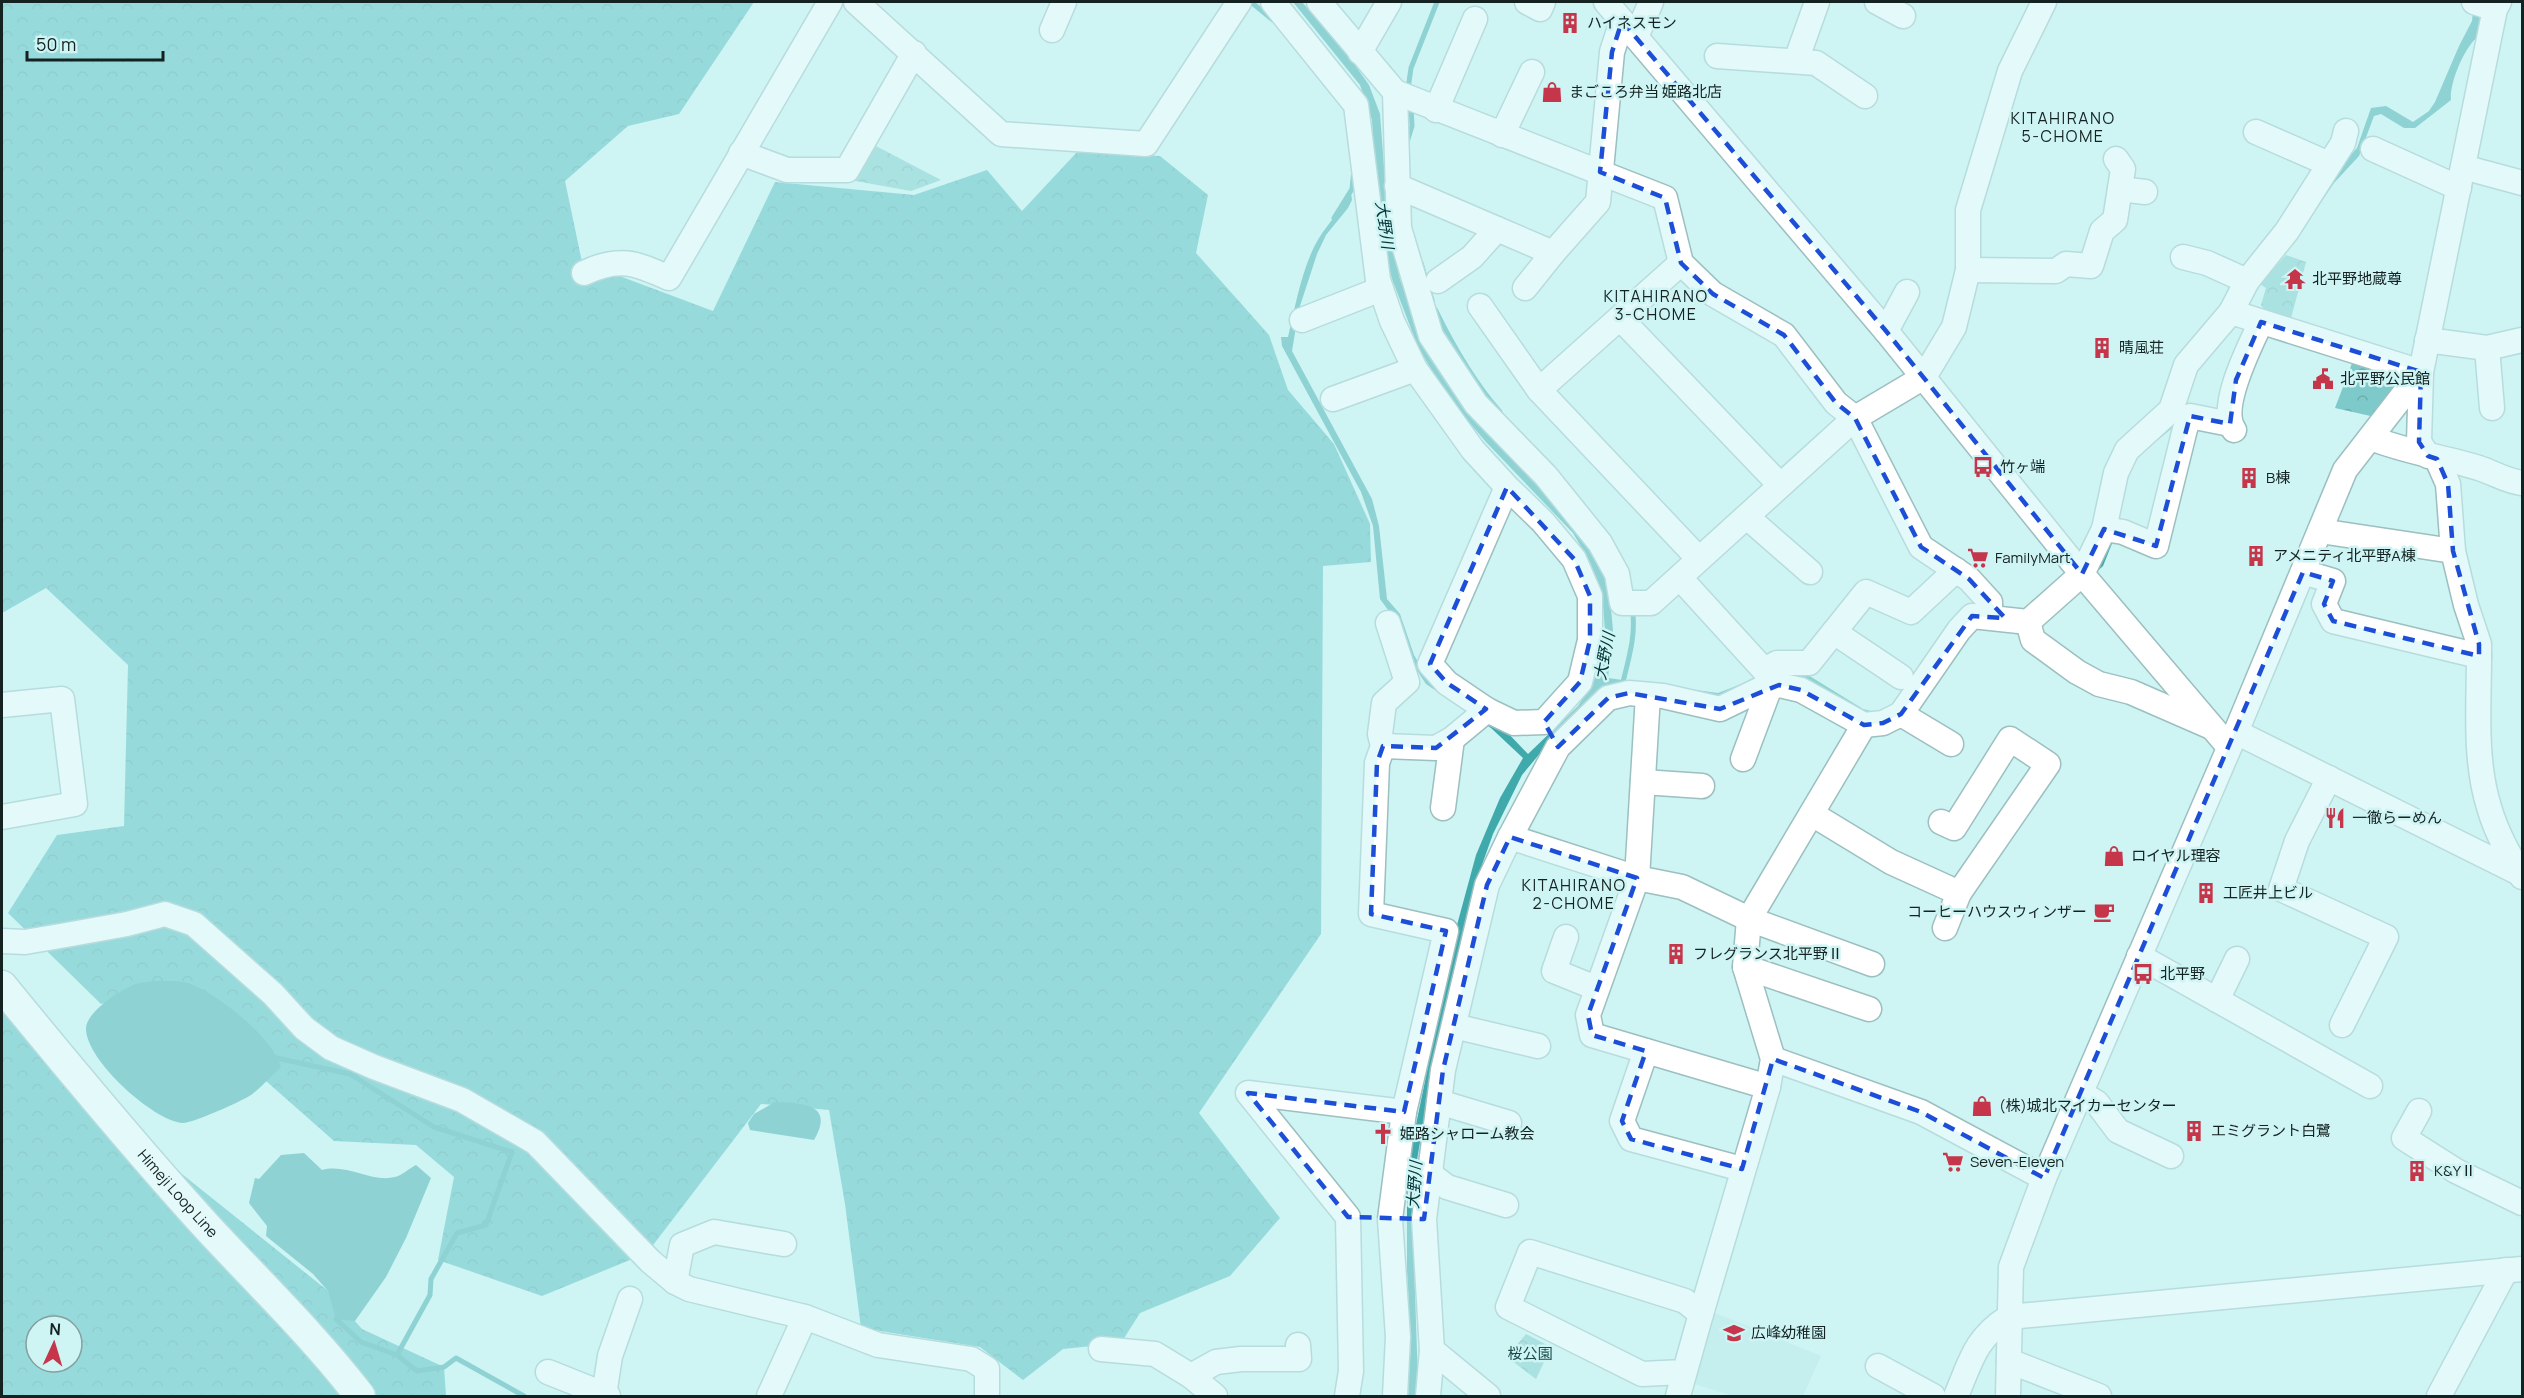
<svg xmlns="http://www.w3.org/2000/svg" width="2524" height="1398" viewBox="0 0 2524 1398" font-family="Manrope,'Noto Sans JP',sans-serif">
<defs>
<pattern id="forest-crowns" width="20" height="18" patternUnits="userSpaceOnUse" patternTransform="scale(1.5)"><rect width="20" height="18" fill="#54bbbe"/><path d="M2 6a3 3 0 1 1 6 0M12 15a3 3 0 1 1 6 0" fill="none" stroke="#48a0a3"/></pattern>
<pattern id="park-crowns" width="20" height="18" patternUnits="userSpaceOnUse" patternTransform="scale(1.5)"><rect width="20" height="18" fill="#7ecacb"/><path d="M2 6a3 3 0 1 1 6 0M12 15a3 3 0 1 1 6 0" fill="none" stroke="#6cadae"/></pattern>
</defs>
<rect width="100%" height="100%" fill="#cef4f4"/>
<path fill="#bae8e9" d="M1708,1310L1821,1356L1803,1396H1734L1694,1384L1691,1376Z"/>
<g fill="url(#forest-crowns)" fill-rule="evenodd">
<path d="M2,2H754L679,114L628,126L565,181L582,262L713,311L775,182L914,195L987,170L1022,211L1078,151L1160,156L1208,195L1196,253L1269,335L1288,390L1334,444L1370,524L1371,562L1323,566L1321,934L1199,1113L1280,1218L1230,1276L1140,1313L1121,1343L1063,1349L1023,1380L980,1347L861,1328L845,1204L829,1110L761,1104L647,1253L542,1296L438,1260L454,1177L416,1145L334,1141L266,1081L229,1019L178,990L101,1004L8,913L57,835L124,826L128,665L46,588L2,613Z"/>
<path d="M2,984L113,1119L327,1290L362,1329L444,1367L446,1396H2ZM36,1326H72V1362H36Z"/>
</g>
<g fill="url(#park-crowns)">
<path d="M872,144L941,180L911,191L850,180Z"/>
<path d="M2286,255L2306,262L2290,322L2267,313L2261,305L2266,288L2260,284Z"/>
<path d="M2354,358L2391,369L2402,380L2375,417L2335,408Z"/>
<path d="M1526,1334L1551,1347L1536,1379L1507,1357Z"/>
</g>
<g fill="#40a9ab">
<path d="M1293,2H1302L1343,48L1369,85L1380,114L1389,233L1400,279L1418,328L1517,461L1579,529L1604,571L1610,598L1613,630L1608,678L1718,693L1770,673L1808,675L1863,709L1878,713L1893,704L1952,622L2003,623L2076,586L2120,470L2186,374L2331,177L2357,148L2371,108L2386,106L2413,122L2429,111L2435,102L2459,46L2472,21L2474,2H2485L2479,36C2465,45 2449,84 2451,100L2415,128H2404L2381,114L2374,116L2359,156L2334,183L2292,245L2263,275L2218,348L2198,366L2193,375L2188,400L2176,425L2138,456L2125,485L2113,541L2103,566L2036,628L1971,626L1901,707L1880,720L1809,686L1732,698L1630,688L1547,745L1522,775L1493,834L1483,862L1470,908L1431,1077L1415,1172L1413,1232L1418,1382L1417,1396H1408L1411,1342L1407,1271V1198L1410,1154L1457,925L1476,855L1500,798L1523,758L1491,728L1426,684L1408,657L1394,618L1380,599L1373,526L1361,492L1282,346L1281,337H1288C1295,307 1301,274 1314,247C1324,227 1340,212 1351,193L1352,200L1348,208L1326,235L1317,254L1299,309L1292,351L1372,499L1379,526L1387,599L1400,614L1414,655L1426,676L1504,729L1528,754L1578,706L1600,670L1606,643L1602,593L1590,562L1573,533L1486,442L1449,399L1418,347L1392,279L1383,242L1375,175L1372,120L1360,85Z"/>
<path d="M154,981C165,981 181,980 191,984C220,996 272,1037 281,1067C271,1076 262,1087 251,1095C242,1101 193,1123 183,1123C153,1121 85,1059 86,1028C87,1011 122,989 136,984C142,982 149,982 154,981Z"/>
<path d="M775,1102C803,1103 835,1104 814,1140L750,1130L748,1123L754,1114Z"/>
<path d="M304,1153L322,1170C347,1163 371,1183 395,1177C401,1176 410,1168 416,1165L431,1178L406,1238L386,1277L355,1321L336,1319L328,1291L313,1274L266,1236L267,1226L249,1203L255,1178L259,1179L281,1155Z"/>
</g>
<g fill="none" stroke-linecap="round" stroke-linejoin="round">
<g stroke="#40a9ab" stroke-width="5">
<path d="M1251,2L1273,20"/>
<path d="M1408,89L1411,68L1437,2"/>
<path d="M1407,142L1412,126L1411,107"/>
<path d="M1334,218L1352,189L1354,169"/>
<path d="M1421,263L1432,300"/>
<path d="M1435,309C1453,346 1473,381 1500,412"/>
<path d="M1622,686C1628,661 1637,633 1632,608"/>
<path d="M272,1057L350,1074L434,1127L512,1152L486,1225L457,1233L431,1279L430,1295L397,1355"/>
<path d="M336,1319L361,1342L397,1355L417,1371L444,1367L456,1358L524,1396"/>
</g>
<defs>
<g id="minor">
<path d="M856,2L1001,134L1146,144L1239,2"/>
<path d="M1273,2L1356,105L1378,280L1392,321L1415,369L1473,450L1507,487L1543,522L1574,559L1590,596V640L1580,682L1544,722L1514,723L1487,710L1447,683L1430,664L1507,487"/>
<path d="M1319,2L1395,92L1399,228L1431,336L1476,404L1546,476L1600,543L1617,574L1622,603H1651L1855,418L1924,377L1954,327L1968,270V210L2010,71L2044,2"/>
<path d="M1527,2L1540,9L1543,2"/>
<path d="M1606,2L1886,331L2082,574L2229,747"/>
<path d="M1877,2L1903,16"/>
<path d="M2474,2L2495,9"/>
<path d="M1052,30L1064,2"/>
<path d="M1636,37L1651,2"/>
<path d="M1360,52L1389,2"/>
<path d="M1717,56L1816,63L1865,96"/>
<path d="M1796,61L1817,2"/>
<path d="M1395,92L1665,198L1681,263L1713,294L1784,335L1836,403L1855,418L1921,547L1969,579L1990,602V617"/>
<path d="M1436,110L1475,19"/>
<path d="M2256,132L2329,164"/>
<path d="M1502,135L1532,72"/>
<path d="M2373,149L2459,188"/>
<path d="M741,153L787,170H847L914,53"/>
<path d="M2463,167L2522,183"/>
<path d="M1397,186L1497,229"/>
<path d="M2120,189L2145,192"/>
<path d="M2183,257L2207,263L2247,281"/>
<path d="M1681,263L1539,390L1699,559"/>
<path d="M1968,270L2056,271L2066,264L2091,266L2102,231L2115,220L2123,169L2116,159"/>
<path d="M584,273C619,256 636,263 669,278L830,2"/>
<path d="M1438,281L1472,257L1497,229L1553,253L1598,202L1612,52L1622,21"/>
<path d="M1525,288L1553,253"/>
<path d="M1480,306L1539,390"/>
<path d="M2231,312L2421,372L2419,442L2428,456"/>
<path d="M1621,319L1780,485"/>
<path d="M1302,320L1381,289"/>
<path d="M1886,331L1907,292"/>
<path d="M2427,340L2487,348L2522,340"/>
<path d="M2487,348L2492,408"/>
<path d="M1333,399L1415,369"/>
<path d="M2234,430C2218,407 2250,346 2261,322"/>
<path d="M2371,438C2406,452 2443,457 2479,468C2494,473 2506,481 2522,483"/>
<path d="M2437,459L2448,484L2453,551L2466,605L2479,644V656"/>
<path d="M1747,517L1810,572"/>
<path d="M2104,529L2123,532L2156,546L2185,429L2190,416L2230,424"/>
<path d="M2320,531L2453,551"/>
<path d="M2303,572L2333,581L2324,604L2333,621L2479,656C2479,705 2474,759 2489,807C2496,832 2509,855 2522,877"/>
<path d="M1680,578L1764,670L1777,663H1809L1866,592L1911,612L1956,570"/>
<path d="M2028,622L2033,640L2077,672L2099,684L2131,692L2209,726"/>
<path d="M1388,623L1407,682L1384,703L1380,734L1383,746L1377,763L1371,914L1446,931L1404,1112L1390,1219L1398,1337L1395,1396"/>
<path d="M1834,632L1901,677"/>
<path d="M1648,695L1637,878L1682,887L1749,919L1872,964"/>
<path d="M2,705L62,699L75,804L2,817"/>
<path d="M1901,714L1951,744"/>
<path d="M2236,732L2521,874"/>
<path d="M1383,746L1436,748L1452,739L1487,710"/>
<path d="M1743,759L1770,687"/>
<path d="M2329,778L2297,841L2281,889L2386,937L2342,1025"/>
<path d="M1643,782L1702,786"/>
<path d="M1443,808L1452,739"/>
<path d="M1812,814L1891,862L1959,893"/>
<path d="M1941,822L1954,828L2010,739L2048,764L1959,893L1945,928"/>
<path d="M1510,837L1637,878L1588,1015L1592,1035L1768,1087"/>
<path d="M1566,937L1554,971L1596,988"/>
<path d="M2,941L25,942L66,935L127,924L165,914L194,924L273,994L304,1028L331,1048L374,1067L462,1100L535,1142L650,1261L675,1282L689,1289L805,1317L878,1345L971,1359L987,1369V1396"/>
<path d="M2139,956L2370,1086"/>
<path d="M1745,967L1869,1009"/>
<path d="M2217,1000L2237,959"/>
<path d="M1454,1026L1538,1046"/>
<path d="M1646,1051L1622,1121L1631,1139L1742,1169"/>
<path d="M1773,1059L1921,1112L2044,1178"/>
<path d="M2081,1093L2097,1103L2118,1131L2171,1156"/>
<path d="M1439,1102L1509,1123"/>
<path d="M2419,1111L2404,1138L2456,1171L2522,1203"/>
<path d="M1430,1174L1447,1187L1506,1205"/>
<path d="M675,1282L682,1245L714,1232L784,1244"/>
<path d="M1701,1314L1768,1087L1773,1059L1745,967L1749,919L1864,725"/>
<path d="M1101,1349L1155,1354L1191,1376L1215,1396"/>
<path d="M1432,1350L1488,1396"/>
<path d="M2009,1361L2099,1396"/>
<path d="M1878,1366L1933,1396"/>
<path d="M548,1372L608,1396"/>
<path d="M1191,1376L1216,1362L1241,1359H1299L1298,1345"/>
<path d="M604,1395L610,1356L630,1299"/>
<path d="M769,1396L805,1317"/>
<path d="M1347,1396L1351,1371L1348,1217L1248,1093L1404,1112"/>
<path d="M1428,1396L1432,1350L1424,1219L1443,1070L1487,885L1510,837L1558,747L1608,698L1629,693L1663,696L1720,709L1761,689L1779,685L1801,690L1864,725L1883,723L1901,714L1959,630L1972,616L2028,622L2082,574L2104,529L2116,473L2127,450L2171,410L2186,365L2231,312L2247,281L2287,231L2343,143L2346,131"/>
<path d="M1678,1396L1701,1314L1685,1301L1530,1252L1508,1307L1642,1374L1683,1372"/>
<path d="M1956,1396C1971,1361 1975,1338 2009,1317L2522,1269"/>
<path d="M2008,1396L2011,1267L2044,1178L2236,732L2345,470L2421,372L2495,9L2499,2"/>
<path d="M2439,1396L2506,1270"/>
</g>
<g id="major">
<path id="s1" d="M2,986C69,1068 137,1150 208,1228C259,1283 314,1336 360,1396"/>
</g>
</defs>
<use href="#minor" stroke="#9cbfc0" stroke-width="27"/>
<use href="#major" stroke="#9cbfc0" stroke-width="33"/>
<use href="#minor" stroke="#fff" stroke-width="24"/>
<use href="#major" stroke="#fff" stroke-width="30"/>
</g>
<path d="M0 0H2524V1398H0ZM1622,21L1886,331L2082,574L2104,529L2156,546L2190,416L2230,424L2236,380L2261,322L2421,372L2419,442L2428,456L2437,459L2448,484L2453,551L2479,644V656L2333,621L2324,604L2333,581L2303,572L2044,1178L1921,1112L1773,1059L1742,1169L1631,1139L1622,1121L1646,1051L1592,1035L1588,1015L1637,878L1510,837L1487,885L1443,1070L1424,1219L1348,1217L1248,1093L1404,1112L1446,931L1371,914L1377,763L1383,746L1436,748L1486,709L1447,683L1430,664L1507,487L1574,559L1590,596V640L1580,682L1544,722L1558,747L1608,698L1629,693L1720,709L1779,685L1801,690L1864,725L1883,723L1901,714L1972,616L2005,618L1969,579L1921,547L1855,418L1836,403L1784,335L1713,294L1681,263L1665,198L1600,172L1612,52Z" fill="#cef4f4" fill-opacity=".55" fill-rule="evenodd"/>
<path fill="none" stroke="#1d4ed8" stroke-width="4.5" stroke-dasharray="12 8" stroke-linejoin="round" d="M1622,21L1886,331L2082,574L2104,529L2156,546L2190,416L2230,424L2236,380L2261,322L2421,372L2419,442L2428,456L2437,459L2448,484L2453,551L2479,644V656L2333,621L2324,604L2333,581L2303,572L2044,1178L1921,1112L1773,1059L1742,1169L1631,1139L1622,1121L1646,1051L1592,1035L1588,1015L1637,878L1510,837L1487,885L1443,1070L1424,1219L1348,1217L1248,1093L1404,1112L1446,931L1371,914L1377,763L1383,746L1436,748L1486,709L1447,683L1430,664L1507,487L1574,559L1590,596V640L1580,682L1544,722L1558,747L1608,698L1629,693L1720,709L1779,685L1801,690L1864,725L1883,723L1901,714L1972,616L2005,618L1969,579L1921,547L1855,418L1836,403L1784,335L1713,294L1681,263L1665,198L1600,172L1612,52Z"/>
<defs>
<symbol id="building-bare" viewBox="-9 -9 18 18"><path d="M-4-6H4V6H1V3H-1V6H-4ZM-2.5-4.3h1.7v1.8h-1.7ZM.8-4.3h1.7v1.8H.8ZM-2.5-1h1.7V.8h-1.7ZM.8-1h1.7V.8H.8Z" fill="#c6364b" stroke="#cef4f4" stroke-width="2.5" paint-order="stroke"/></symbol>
<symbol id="shop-bare" viewBox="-9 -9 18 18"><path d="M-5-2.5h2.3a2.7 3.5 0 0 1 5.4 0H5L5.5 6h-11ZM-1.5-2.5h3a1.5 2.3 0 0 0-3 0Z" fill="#c6364b" stroke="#cef4f4" stroke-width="2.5" paint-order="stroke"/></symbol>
<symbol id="temple-bare" viewBox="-9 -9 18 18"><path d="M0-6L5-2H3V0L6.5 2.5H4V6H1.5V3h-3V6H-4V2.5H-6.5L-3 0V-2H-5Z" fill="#c6364b" stroke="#cef4f4" stroke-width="2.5" paint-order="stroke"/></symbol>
<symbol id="civic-bare" viewBox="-9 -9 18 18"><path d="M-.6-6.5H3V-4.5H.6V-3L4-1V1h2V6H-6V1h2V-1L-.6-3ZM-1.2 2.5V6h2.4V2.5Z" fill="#c6364b" stroke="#cef4f4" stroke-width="2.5" paint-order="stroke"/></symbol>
<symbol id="bus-bare" viewBox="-9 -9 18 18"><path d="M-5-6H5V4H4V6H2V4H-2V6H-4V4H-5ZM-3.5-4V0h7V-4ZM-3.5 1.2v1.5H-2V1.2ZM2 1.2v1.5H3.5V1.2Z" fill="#c6364b" stroke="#cef4f4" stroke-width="2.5" paint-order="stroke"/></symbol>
<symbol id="supermarket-bare" viewBox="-9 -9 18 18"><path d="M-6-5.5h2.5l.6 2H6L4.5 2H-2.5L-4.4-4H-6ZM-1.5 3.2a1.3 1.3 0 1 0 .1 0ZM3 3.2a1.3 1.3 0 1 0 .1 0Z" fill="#c6364b" stroke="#cef4f4" stroke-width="2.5" paint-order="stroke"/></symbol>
<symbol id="restaurant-bare" viewBox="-9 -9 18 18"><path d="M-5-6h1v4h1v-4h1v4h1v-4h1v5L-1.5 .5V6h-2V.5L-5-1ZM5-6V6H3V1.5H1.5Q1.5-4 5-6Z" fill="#c6364b" stroke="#cef4f4" stroke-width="2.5" paint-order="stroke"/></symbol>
<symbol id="cafe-bare" viewBox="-9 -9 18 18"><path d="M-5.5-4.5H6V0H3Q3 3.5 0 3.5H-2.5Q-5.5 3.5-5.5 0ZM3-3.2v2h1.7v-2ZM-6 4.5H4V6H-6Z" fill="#c6364b" stroke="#cef4f4" stroke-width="2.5" paint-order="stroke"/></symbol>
<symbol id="church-bare" viewBox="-9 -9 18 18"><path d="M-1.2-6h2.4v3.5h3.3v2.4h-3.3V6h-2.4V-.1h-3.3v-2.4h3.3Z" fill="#c6364b" stroke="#cef4f4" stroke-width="2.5" paint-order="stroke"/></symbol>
<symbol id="school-bare" viewBox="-9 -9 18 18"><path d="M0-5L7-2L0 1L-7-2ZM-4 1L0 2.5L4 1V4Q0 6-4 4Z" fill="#c6364b" stroke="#cef4f4" stroke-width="2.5" paint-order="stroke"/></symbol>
</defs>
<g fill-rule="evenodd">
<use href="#building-bare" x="1555" y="8" width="30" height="30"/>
<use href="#shop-bare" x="1537" y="77" width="30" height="30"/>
<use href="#temple-bare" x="2280" y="264" width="30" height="30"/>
<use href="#building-bare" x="2087" y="333" width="30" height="30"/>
<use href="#civic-bare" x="2308" y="364" width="30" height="30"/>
<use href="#bus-bare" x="1968" y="452" width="30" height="30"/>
<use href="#building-bare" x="2234" y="463" width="30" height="30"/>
<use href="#building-bare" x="2241" y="541" width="30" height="30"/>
<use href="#supermarket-bare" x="1963" y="543" width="30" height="30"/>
<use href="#restaurant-bare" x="2320" y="803" width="30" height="30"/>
<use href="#shop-bare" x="2099" y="841" width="30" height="30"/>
<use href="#building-bare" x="2191" y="878" width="30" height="30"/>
<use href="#cafe-bare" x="2089" y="897" width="30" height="30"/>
<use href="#building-bare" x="1661" y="939" width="30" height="30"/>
<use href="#bus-bare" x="2128" y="959" width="30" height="30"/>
<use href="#shop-bare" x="1967" y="1091" width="30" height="30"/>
<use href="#building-bare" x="2179" y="1116" width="30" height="30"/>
<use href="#church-bare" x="1368" y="1119" width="30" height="30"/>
<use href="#supermarket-bare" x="1938" y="1147" width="30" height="30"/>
<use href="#building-bare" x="2402" y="1156" width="30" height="30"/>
<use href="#school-bare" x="1719" y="1318" width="30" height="30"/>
</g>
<g text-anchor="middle" stroke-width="5" stroke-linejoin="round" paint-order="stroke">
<g font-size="15" fill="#142222" stroke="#cef4f4" text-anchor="start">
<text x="1587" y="28">ハイネスモン</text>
<text x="1569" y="97">まごころ弁当 姫路北店</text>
<text x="2312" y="284">北平野地蔵尊</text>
<text x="2119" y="353">晴風荘</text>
<text x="2340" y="384">北平野公民館</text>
<text x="2000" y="472">竹ヶ端</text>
<text x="2266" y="483">B棟</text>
<text x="2273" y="561">アメニティ北平野A棟</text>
<text x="1995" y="563">FamilyMart</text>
<text x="2352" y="823">一徹らーめん</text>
<text x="2131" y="861">ロイヤル理容</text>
<text x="2223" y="898">工匠井上ビル</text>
<text x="2087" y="917" text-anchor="end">コーヒーハウスウィンザー</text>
<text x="1693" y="959">フレグランス北平野Ⅱ</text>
<text x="2160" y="979">北平野</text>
<text x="1999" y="1111">(株)城北マイカーセンター</text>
<text x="2211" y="1136">エミグラント白鷺</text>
<text x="1400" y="1139">姫路シャローム教会</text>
<text x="1970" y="1167">Seven-Eleven</text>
<text x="2434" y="1176">K&amp;YⅡ</text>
<text x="1751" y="1338">広峰幼稚園</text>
</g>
<g font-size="15" fill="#142222" stroke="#cef4f4">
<text dy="5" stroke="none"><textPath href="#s1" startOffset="272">Himeji Loop Line</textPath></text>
</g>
<g font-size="15" fill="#1d4b4c" stroke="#cef4f4">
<text x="1530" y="1359">桜公園</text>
</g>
<g font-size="16" letter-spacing="1.5" fill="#142222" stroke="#cef4f4">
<text x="2063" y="124">KITAHIRANO<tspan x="2063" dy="18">5-CHOME</tspan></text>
<text x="1656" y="302">KITAHIRANO<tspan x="1656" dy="18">3-CHOME</tspan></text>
<text x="1574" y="891">KITAHIRANO<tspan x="1574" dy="18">2-CHOME</tspan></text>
</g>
<g font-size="16" font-style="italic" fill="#013536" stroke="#cef4f4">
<text transform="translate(1385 225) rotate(82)" y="6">大野川</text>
<text transform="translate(1604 656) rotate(-79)" y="6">大野川</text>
<text transform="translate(1414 1185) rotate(-86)" y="6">大野川</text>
</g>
</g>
<rect width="2524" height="1398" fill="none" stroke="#142222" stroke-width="6"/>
<g transform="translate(54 1344) rotate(4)"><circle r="28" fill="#cef4f4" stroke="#84a0a0" stroke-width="1.5"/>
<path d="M0-4.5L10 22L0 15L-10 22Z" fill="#c6364b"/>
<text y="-9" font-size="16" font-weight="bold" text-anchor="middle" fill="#142222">N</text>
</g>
<path d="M27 51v9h136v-9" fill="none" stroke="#142222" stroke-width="3"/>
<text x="36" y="51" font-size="18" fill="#142222" stroke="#cef4f4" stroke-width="4.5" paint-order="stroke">50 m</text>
</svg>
